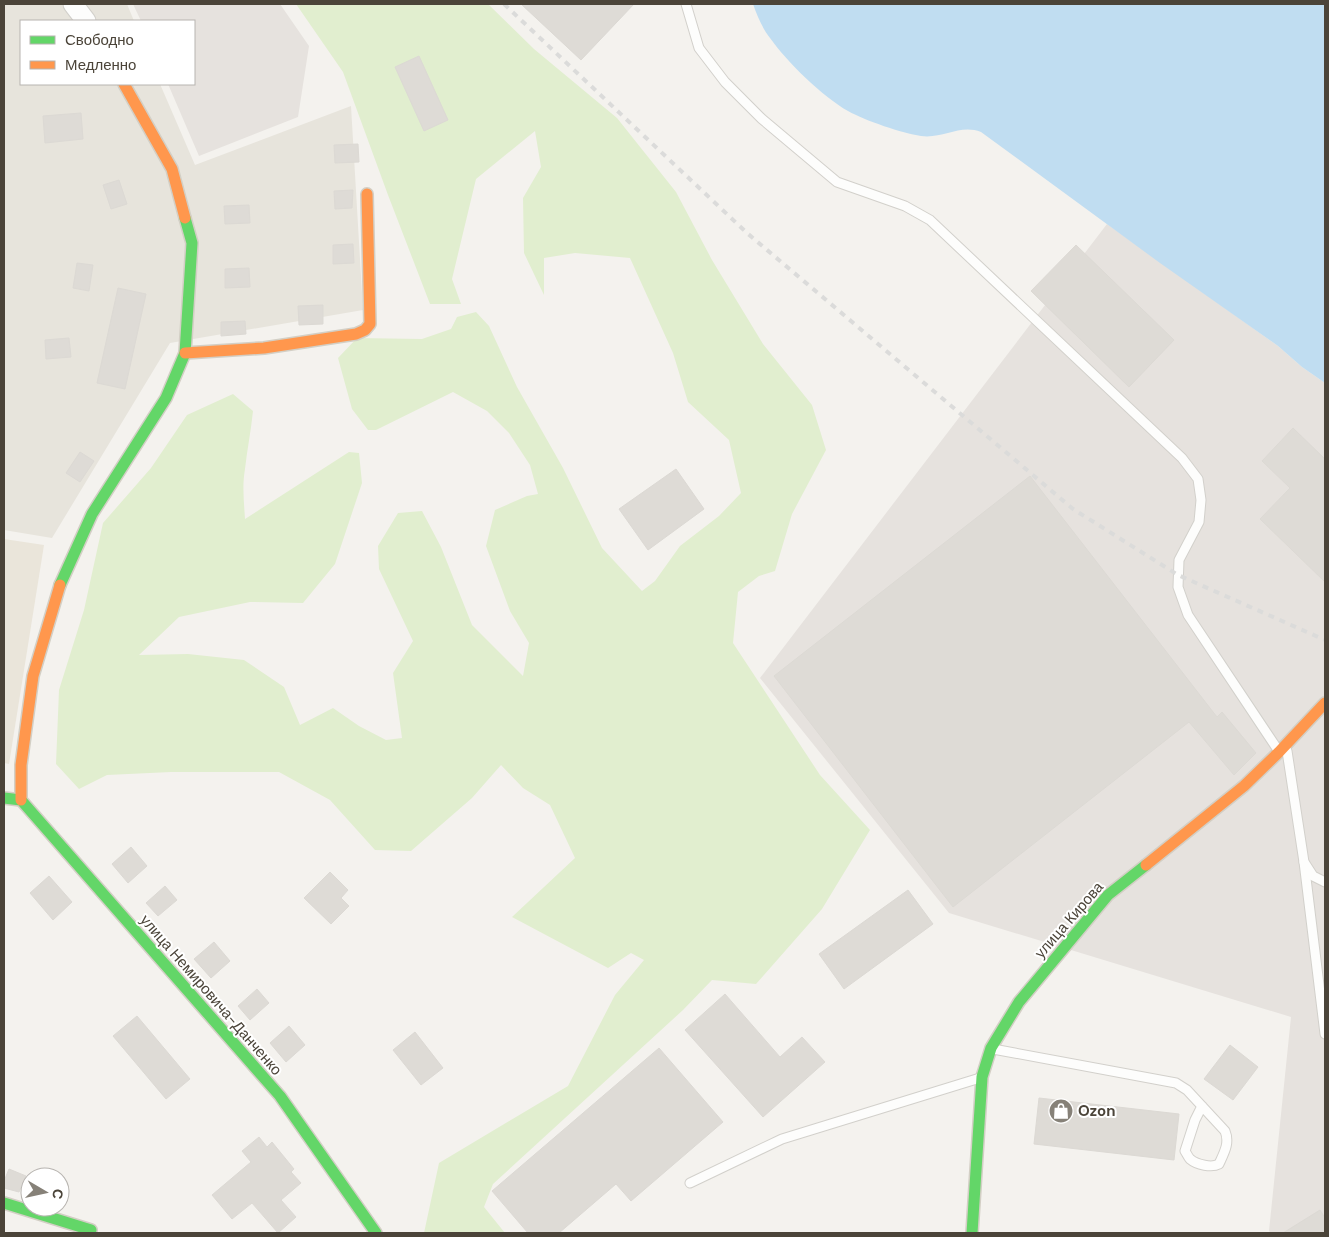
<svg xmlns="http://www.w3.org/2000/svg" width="1329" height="1237" viewBox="0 0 1329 1237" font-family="'DM Sans',sans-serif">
<rect width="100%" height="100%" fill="#f4f2ee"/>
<path fill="#e7e4dc" d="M4,4H127L134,21H21V84H160L195,165L351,106L363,310L170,343L52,538L4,530Z"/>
<g fill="#e6e2de">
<path d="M133,4H280L309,46L298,117L199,156L168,84H194V21H141Z"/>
<path d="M1107,224L1278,346L1302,367L1325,383V1233H1271L1269,1231L1291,1017L949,913L760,678Z"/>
</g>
<path fill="#eae5da" d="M4,539L44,545L9,764L4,763Z"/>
<path fill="#e1eecf" d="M296,4H488L534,49L617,118L676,192L712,260L763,344L812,405L826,450L792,514L775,571L759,576L738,592L733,643L820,775L870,830L822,909L756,984L712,980L683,1010L493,1184L484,1207L505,1233H424L439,1163L568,1086L615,995L644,960L631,953L608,968L512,917L575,858L550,805L523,788L501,765L472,798L411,851L375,850L330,800L279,772H171L107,775L79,789L56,764L59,690L84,610L103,523L151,468L187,415L233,394L253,411C251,431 247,450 245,469C242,486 244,502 245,519L349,452L359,453L362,483L335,564L303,603L250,602L179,617L139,655L188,654L244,660L284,687L300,725L333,708L359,726L386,740L402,738L393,673L413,641L379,569L378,546L398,513L422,511L441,547L472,625L523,676L529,643L510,611L486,546L495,510L527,496L538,494L530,465L509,433L487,411L453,392L376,430H368L352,409L338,358L357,338L422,339L451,329L457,317L476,312L489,326L517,387L563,468L602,548L642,591L655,581L680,546L719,516L741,493L729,440L688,402L673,353L630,258L575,253L544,258V295L524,253L523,198L541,167L535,131L476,179L452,279L461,304H430L388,195L343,72Z"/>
<path fill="#c0ddf1" d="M753,4H1325V383L1302,367L1278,346L1160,263L981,132C960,124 943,139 921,136C902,133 866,121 848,111C823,97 787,62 770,38C762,28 757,15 753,4Z"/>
<g fill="#dedbd6" stroke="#dcd9d4">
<path d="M521,4H634L581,60Z"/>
<path d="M419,56L448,120L424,131L395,67Z"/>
<path d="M81,113L83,139L45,143L43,116Z"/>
<path d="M358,144L359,162L335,163L334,145Z"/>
<path d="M119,180L127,204L111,209L103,185Z"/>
<path d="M353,190L352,208L335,209L334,191Z"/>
<path d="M249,205L250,223L225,224L224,206Z"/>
<path d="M353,244L354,263L333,264V245Z"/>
<path d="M1076,245L1174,340L1129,387L1031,291Z"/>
<path d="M77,263L93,265L89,291L73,288Z"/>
<path d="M249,268L250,287L225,288V269Z"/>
<path d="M118,288L146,294L125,389L97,383Z"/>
<path d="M323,305V324L299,325L298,306Z"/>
<path d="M245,321L246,334L221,336V322Z"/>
<path d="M69,338L71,357L46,359L45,340Z"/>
<path d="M1293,428L1325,459V582L1260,519L1290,488L1262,461Z"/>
<path d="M80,452L94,461L80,482L66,473Z"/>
<path d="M676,469L704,509L648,550L619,509Z"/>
<path d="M1030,476L1217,717L1222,712L1256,753L1234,775L1189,722L953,907L774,676Z"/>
<path d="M131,847L147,866L128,883L112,864Z"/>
<path d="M330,872L348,890L341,898L349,906L331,924L304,898Z"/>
<path d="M49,876L72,902L53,920L30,893Z"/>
<path d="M165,886L177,900L158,916L146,903Z"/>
<path d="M908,890L933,924L844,989L819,954Z"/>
<path d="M214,942L230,961L211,978L194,959Z"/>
<path d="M257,989L269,1003L250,1020L238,1006Z"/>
<path d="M725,994L780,1057L802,1037L825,1062L763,1117L685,1030Z"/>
<path d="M137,1016L190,1079L166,1099L113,1036Z"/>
<path d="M289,1026L305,1045L286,1062L270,1043Z"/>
<path d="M415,1032L443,1068L421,1085L393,1050Z"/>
<path d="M1230,1045L1258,1067L1233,1100L1204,1079Z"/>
<path d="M659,1048L723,1122L631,1201L616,1184L559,1233H528L492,1191Z"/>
<path d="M1039,1098L1179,1114L1174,1160L1034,1144Z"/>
<path d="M259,1137L267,1147L272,1142L294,1169L291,1172L301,1183L281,1200L296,1217L278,1233L252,1203L232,1219L212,1195L251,1162L242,1151Z"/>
<path d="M9,1169L26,1176L19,1192L4,1188V1181Z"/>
<path d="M1320,1210L1325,1218V1233H1283Z"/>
</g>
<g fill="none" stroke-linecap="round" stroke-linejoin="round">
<defs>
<g id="lane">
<path d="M686,4L699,48L725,82L762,119L837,182L905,206L930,220L1182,458L1198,479L1201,500L1199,522L1179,560L1178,587L1188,615L1278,750"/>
<path d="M1287,751L1304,862L1313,876L1325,882"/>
<path d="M1304,862L1325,1034"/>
<path d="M993,1049L1176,1083L1187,1090L1225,1131C1230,1143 1224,1153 1219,1164C1212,1168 1197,1165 1190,1159C1188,1157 1187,1154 1185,1151L1195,1120L1202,1106"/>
<path d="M690,1183L782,1139L980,1078"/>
</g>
<path id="street" d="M73,4L86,21"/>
<g id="fast">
<path d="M60,585L92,514L166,398L185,353L192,243L185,218"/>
<path d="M4,798L21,800L280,1096L376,1233"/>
<path d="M4,1203L91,1230"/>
<path d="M972,1233L982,1077L991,1048L1019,1002L1108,895L1146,865"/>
</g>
<g id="slow">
<path d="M124,84L172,169L185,218"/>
<path d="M185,353L264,348L356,334L365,330L370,324L367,194"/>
<path d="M21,800V765L33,676L60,585"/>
<path d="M1146,865L1244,786L1279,752L1325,703"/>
</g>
</defs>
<use href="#lane" stroke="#d2d0cb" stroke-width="11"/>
<use href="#street" stroke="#d2d0cb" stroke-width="21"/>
<use href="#fast" stroke="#d3cfc5" stroke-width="14"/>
<use href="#slow" stroke="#d3cfc5" stroke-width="14"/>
<use href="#lane" stroke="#fdfdfc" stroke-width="9"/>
<use href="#street" stroke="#fdfdfc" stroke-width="19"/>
<use href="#fast" stroke="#63d668" stroke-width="11"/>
<use href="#slow" stroke="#ff974d" stroke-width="11"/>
<path stroke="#dbdbda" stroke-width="4" stroke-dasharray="6 6" stroke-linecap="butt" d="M504,4L747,233L1073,509L1178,575L1325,640"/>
</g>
<defs>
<symbol id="shop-disc" viewBox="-11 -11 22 22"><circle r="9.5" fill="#868178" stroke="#fff"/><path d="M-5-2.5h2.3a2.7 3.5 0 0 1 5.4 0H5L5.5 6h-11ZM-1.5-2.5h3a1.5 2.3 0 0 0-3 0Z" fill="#fff"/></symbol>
</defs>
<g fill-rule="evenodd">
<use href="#shop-disc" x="1047" y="1097" width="28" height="28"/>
</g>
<g text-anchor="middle" stroke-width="4" stroke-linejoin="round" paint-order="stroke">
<g font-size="15" fill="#4b4439" stroke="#fff">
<text transform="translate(1069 920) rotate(-49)" y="5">улица Кирова</text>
<text transform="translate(211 995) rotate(49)" y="5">улица Немировича-Данченко</text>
</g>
<g font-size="15" font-weight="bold" fill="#4b4439" stroke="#fff" text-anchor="start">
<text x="1078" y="1116">Ozon</text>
</g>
</g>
<rect width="1329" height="1237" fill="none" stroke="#4b4439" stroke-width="10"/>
<rect x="20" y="20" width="175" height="65" fill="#ffffff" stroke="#b7b4b0"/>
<rect x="30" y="36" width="25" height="8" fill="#63d668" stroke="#b7b4b0"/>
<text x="65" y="45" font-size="15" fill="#4b4439">Свободно</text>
<rect x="30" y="61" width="25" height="8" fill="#ff974d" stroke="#b7b4b0"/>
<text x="65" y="70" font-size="15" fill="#4b4439">Медленно</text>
<g transform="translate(45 1192) rotate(99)"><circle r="24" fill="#ffffff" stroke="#b7b4b0"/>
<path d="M0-4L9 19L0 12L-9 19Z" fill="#868178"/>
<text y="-8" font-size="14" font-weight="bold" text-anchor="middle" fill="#4b4439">С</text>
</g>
</svg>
